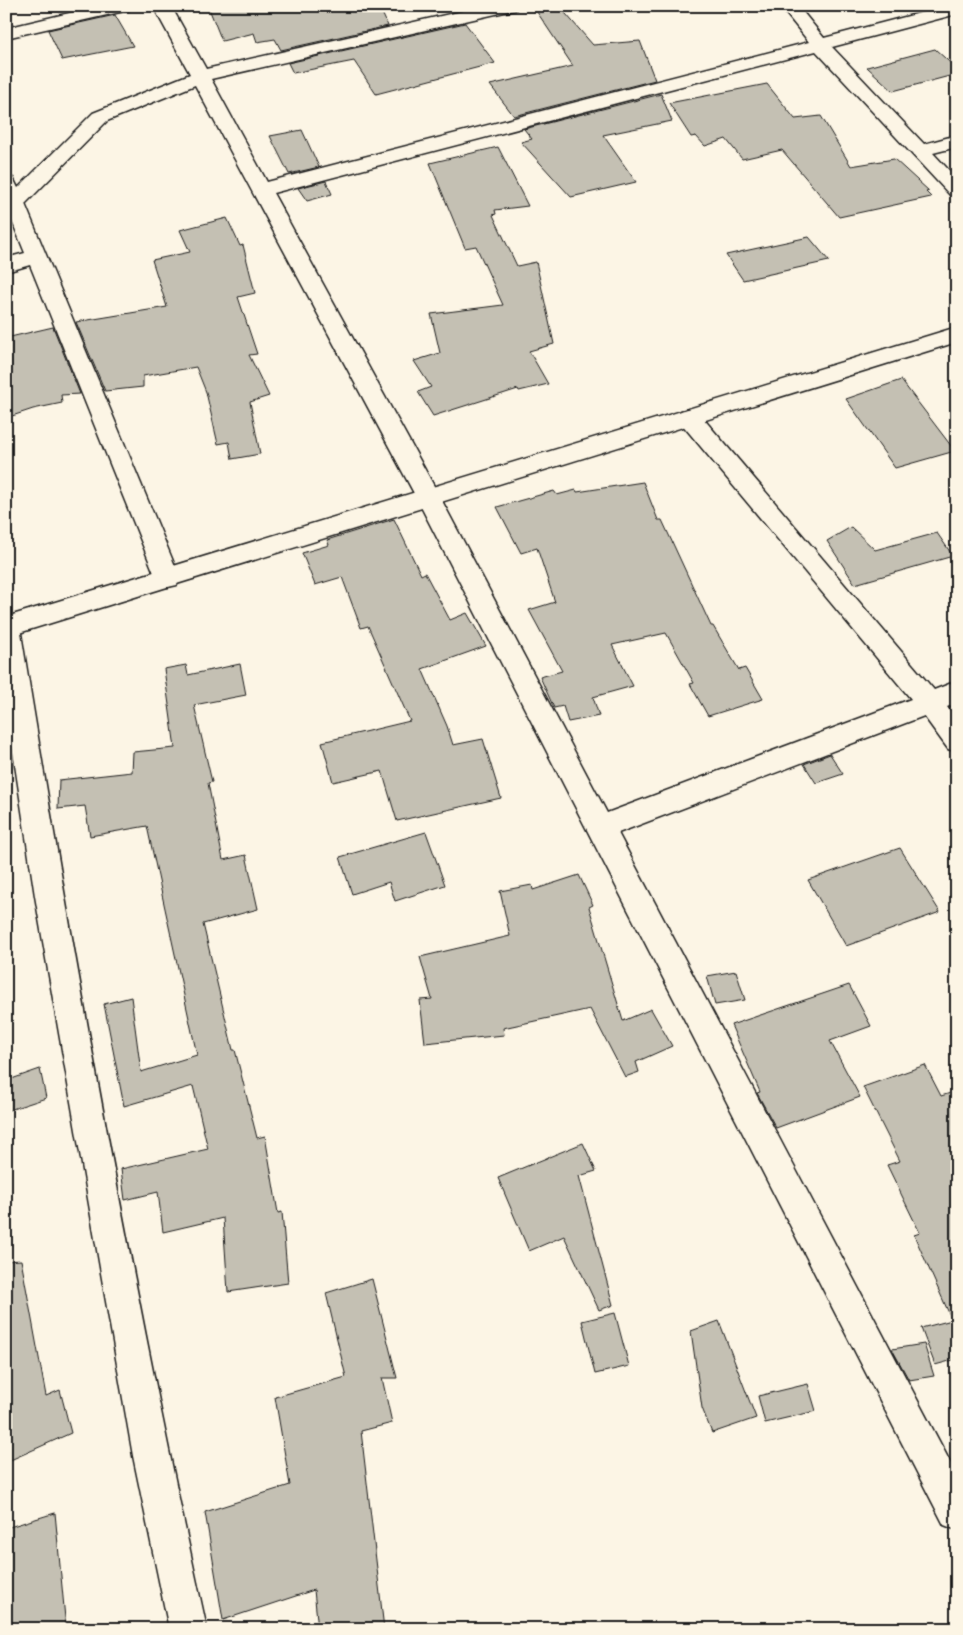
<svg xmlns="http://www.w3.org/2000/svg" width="963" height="1635" viewBox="0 0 963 1635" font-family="'Shantell Sans',sans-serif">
<rect width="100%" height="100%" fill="#fcf5e5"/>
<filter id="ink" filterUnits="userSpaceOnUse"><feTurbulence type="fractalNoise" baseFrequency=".02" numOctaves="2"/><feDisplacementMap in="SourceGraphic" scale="10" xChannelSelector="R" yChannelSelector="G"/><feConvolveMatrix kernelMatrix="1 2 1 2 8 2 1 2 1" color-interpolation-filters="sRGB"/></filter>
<g filter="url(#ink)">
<g fill="#c4c0b3" stroke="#1c1c1c">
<path d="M208,6H379L388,26L281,50L275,39L257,42L254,33L222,41Z"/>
<path d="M533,6H559L593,45L640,41L655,80L514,116L490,85L573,66Z"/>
<path d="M115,15L133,46L62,60L48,30Z"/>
<path d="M465,23L495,63L376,94L354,61L293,73L288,63Z"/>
<path d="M935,49L957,69V74L893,91L867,67Z"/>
<path d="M767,84L795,119L821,116L851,166L894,159L929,191L926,192L931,197L839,217L782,150L742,159L726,139L705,146L696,136L691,137L669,103Z"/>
<path d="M661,94L672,121L603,135L636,182L571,197L521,142L532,139L524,129Z"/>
<path d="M302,130L319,167L289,174L270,136Z"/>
<path d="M498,147L528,206L495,210L496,214L493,215L517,266L536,262L554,344L529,351L548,384L519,391L518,389L433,416L418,392L431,387L414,361L440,353L431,314L503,305L476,246L465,248L430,163Z"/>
<path d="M326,181L332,194L307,201L298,188Z"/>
<path d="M227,218L240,246L243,245L255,293L238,297L257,354L249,355L269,396L250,402L260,454L232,459L229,442L218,444L206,392L196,367L143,376V387L105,391L76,322L167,307L152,260L190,252L180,230Z"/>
<path d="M809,237L829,261L743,280L726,255Z"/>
<path d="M53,327L80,394L61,395L62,403L33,409L6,418V338Z"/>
<path d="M901,380L955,451L895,468L846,399Z"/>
<path d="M643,482L658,520H662L711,626H713L739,670L745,668L763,699L708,716L690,684L694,683L666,633L612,645L633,686L593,697L599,716L568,722L563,706L554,708L540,677L562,671L529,610L555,602L537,548L521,553L497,507L554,491L557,495L576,490L577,492Z"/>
<path d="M394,519L421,575L425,573L450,620L467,613L486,646L422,669L447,726L453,745L483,739L501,798L397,821L382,771L333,782L322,742L410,721L368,626L361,628L342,577L315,585L302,553L329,545L327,540Z"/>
<path d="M851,527L875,550L937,533L953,556L855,584L827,541Z"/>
<path d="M240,664L246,695L194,705L212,782L208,783L223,860L246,855L258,909L203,924L233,1050H235L257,1138L265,1136L278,1213L282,1212L288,1283L228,1292L223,1218L163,1232L158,1192L125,1200L121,1169L208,1149L193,1086L124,1106L104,1004L131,997L141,1072L197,1055L147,826L90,836L85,806L58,809L59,780L132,772L133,752L175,748L164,669L186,665L188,675Z"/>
<path d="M830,754L843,774L816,783L804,764Z"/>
<path d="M426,832L445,885L395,901L389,882L352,894L340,857Z"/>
<path d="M900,848L940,912L846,946L808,880Z"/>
<path d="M579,875L593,905L589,907L623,1021L651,1009L672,1046L636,1062L639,1072L625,1077L590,1009L503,1028L504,1035L425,1043L420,1000L432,999L420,957L510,936L500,891L532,885L533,890Z"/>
<path d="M736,971L745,1000L715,1005L707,976Z"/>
<path d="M849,985L871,1026L830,1041L860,1097L776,1128L757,1093L760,1092L731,1025Z"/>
<path d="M925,1065L941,1096L957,1091V1359L935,1365L921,1328L952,1320L914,1235L920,1233L887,1165L900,1161L863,1087Z"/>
<path d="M40,1069L46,1098L6,1111V1081Z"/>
<path d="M583,1143L596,1171L579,1176L613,1305L599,1310L564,1236L529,1251L498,1178Z"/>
<path d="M21,1260L46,1396L60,1390L71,1433L6,1462V1261Z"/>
<path d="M372,1279L397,1378H382L392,1423L361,1431L384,1629H318L314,1590L223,1620L205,1512L290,1485L275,1397L346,1377L326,1293Z"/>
<path d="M615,1313L629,1366L595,1374L582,1321Z"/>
<path d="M719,1321L756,1418L712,1433L702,1408L691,1331Z"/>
<path d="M924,1344L934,1376L909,1380L892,1349Z"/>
<path d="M808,1384L816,1411L765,1423L758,1396Z"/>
<path d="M55,1513L66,1629H6V1528Z"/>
</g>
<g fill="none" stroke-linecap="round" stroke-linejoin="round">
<defs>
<g id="street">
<path d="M99,6H132L129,10L6,38V28Z"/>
<path d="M153,6H171L206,69L485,6H518L515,10L509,11L211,79L267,182L809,42L780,6H798L824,38L947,6H957V14L832,47L924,144L957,135V147L933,153L957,179V197L950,195L816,51L273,193L440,497L607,813L911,699L681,423L678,417L681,411L689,409L697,411L934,690L957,681V703L947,707L957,720V752L948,749L924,716L618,833L957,1475V1530L944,1525L416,497L195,85L107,121L25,204L180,578L177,585L168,587L159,585L156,578L30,265L6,272V258L25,253L10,216L6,217V176L13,178L18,188L93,113L190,74Z"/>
<path d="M7,617L16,620L20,627C74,962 134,1297 207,1629H169L133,1456L35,896L6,706Z"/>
</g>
<path id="secondary" d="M957,327V342L6,637V617Z"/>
</defs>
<use href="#street" stroke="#1c1c1c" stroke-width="3"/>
<use href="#secondary" stroke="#1c1c1c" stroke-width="3"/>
<use href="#street" fill="#fcf5e5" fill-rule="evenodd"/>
<use href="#secondary" fill="#fcf5e5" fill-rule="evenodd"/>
</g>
</g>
<rect width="963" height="1635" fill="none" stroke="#fcf5e5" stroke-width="25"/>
<rect x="12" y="12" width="938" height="1610" fill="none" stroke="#1c1c1c" stroke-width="2" filter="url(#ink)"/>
</svg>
